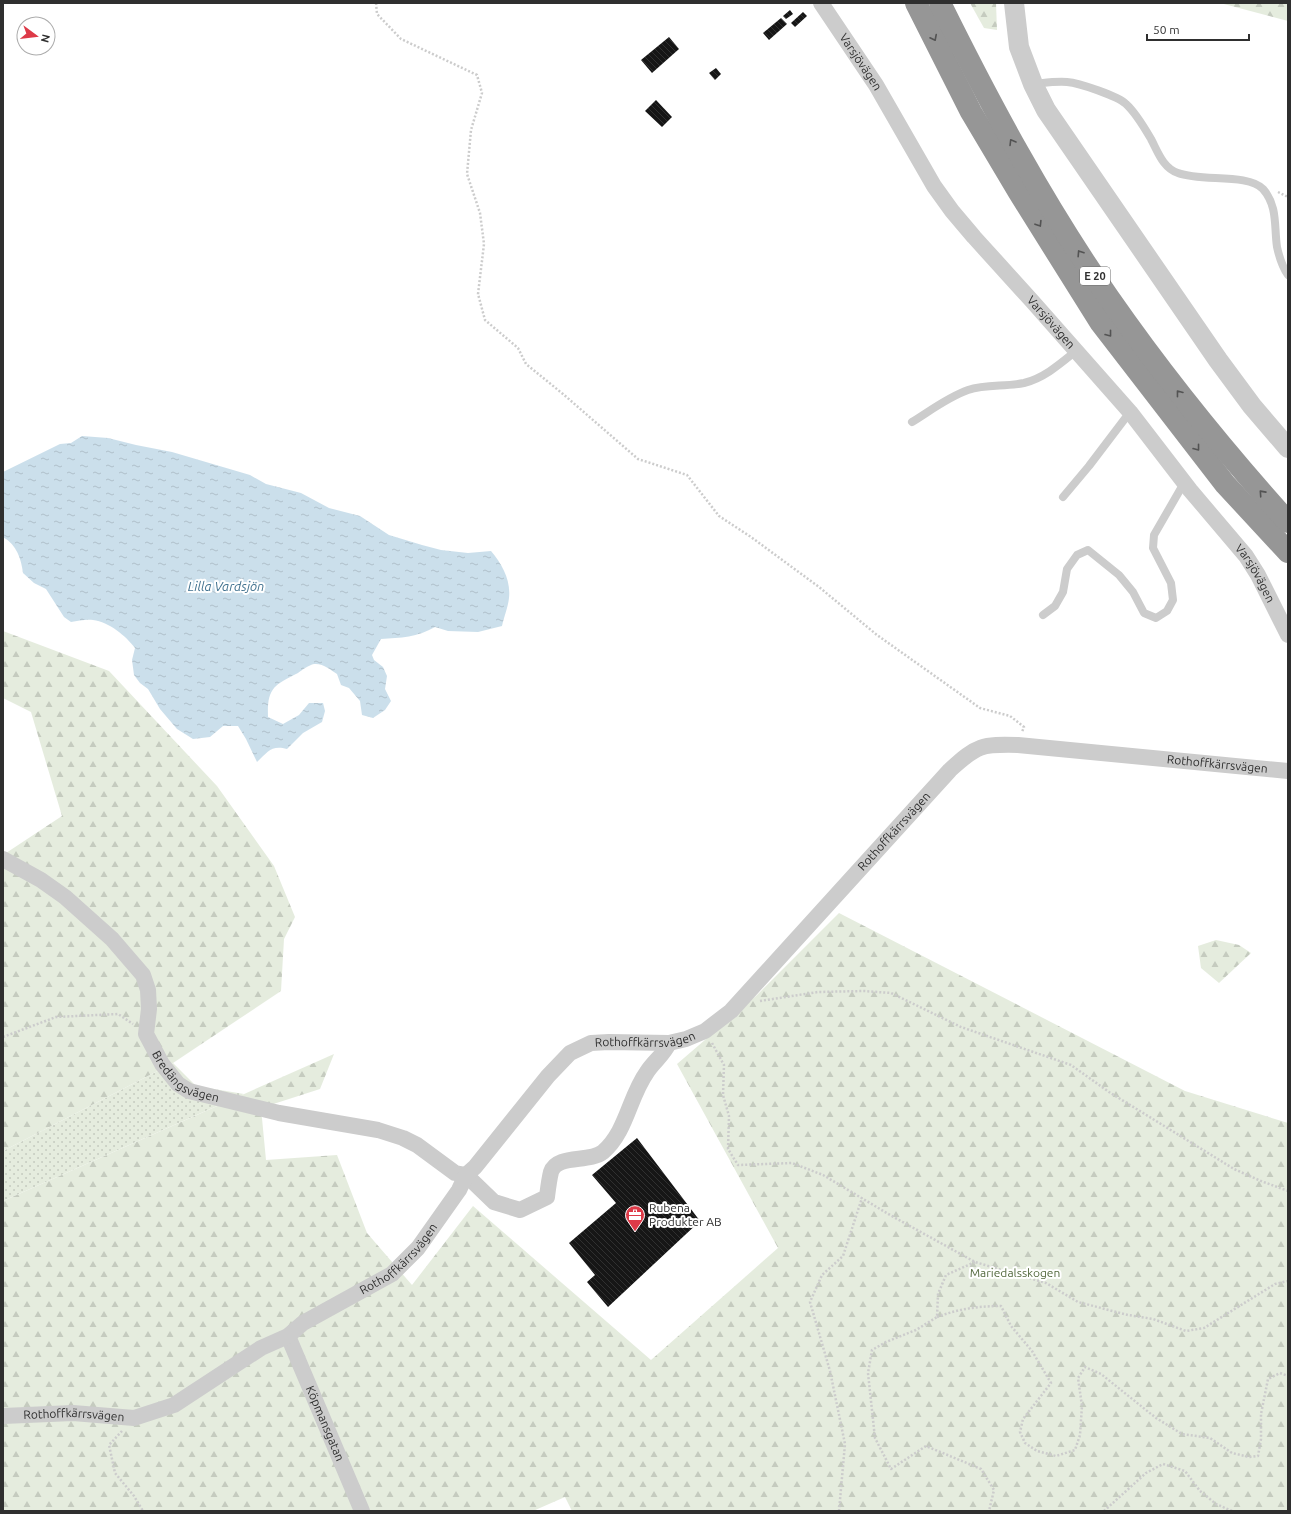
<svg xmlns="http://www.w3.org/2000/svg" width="1291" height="1514" viewBox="0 0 1291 1514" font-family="Ubuntu,sans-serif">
<defs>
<pattern id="grass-dots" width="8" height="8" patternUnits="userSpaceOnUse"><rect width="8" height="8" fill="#e5ecde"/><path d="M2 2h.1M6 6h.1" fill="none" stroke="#c5cbbf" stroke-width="1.8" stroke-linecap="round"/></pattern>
<pattern id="forest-firs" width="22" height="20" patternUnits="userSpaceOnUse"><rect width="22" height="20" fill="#e5ecde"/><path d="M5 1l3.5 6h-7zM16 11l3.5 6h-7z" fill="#c5cbbf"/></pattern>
<pattern id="water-ripples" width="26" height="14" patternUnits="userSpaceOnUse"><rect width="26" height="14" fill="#cbdfeb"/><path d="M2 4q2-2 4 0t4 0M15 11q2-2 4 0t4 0" fill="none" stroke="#afc0ca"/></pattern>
<pattern id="building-back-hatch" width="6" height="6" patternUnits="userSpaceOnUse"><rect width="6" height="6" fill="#161616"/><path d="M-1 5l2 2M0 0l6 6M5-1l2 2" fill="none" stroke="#303030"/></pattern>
</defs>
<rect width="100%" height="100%" fill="#fff"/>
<path fill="url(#grass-dots)" d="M173,1063L196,1086L244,1094L3,1201V1151Z"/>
<g fill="url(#forest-firs)">
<path d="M970,3H996L997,30L984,28Z"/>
<path d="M1220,3H1288V21Z"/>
<path d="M3,631L109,671L217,786L274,866L295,917L284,939L281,991L173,1063L3,1151V855L62,816L31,712L3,698Z"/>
<path d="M839,913L1185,1091L1288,1123V1511H572L565,1497L533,1511H3V1201L334,1054L320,1089L261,1108L266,1160L337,1155L367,1233L412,1285L473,1206L651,1360L778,1248L677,1064L756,996Z"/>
<path d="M1216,940L1239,945L1251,953L1219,983L1201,968L1198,946Z"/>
</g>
<path fill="url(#water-ripples)" d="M82,436L108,438L136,445L172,452L250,475L266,484L301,493L329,508L360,516L389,535L422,545L441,550L468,553L491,551C502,564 511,580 509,598C508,607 504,617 502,626L478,632L448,631L435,627C418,637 400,638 381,639L372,655L374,660L383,667L387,676L385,689L391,701L385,710L373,718L362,715L360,701L349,688L341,685L337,674C331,670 323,663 314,664C309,665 302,670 298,673C274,685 267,688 268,717L283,724L299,715L309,703H323L325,711L322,722L303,733L287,749C271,745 268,752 257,762L246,739L238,726H223L210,737L193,739L177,729L160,709L148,689L140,683L134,675L132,660L135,648C126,636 109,622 93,620C86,619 78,621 71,622L64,617L46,589L34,583L23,573C21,559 17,545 3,537V472L60,444L71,443Z"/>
<g fill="url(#building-back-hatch)">
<path d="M790,10L793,14L786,19L783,16Z"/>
<path d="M803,12L807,16L795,27L791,23Z"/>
<path d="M781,18L787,24L769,40L763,33Z"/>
<path d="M669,37L679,49L652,73L641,60Z"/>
<path d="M716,68L721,74L715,80L709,73Z"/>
<path d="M656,100L672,117L662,127L645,111Z"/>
<path d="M637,1138L700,1221L608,1307L587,1282L595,1275L569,1243L616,1203L592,1175Z"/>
</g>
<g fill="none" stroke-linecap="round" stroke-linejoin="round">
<g stroke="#ccc" stroke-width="2.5" stroke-dasharray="2 2" stroke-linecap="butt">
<path d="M376,3L377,14L401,39L477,75L482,93L471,130L467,174L480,213L484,244L478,294L485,320L518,348L526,364L563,394L638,459L687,475L719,516L751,537L819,587L877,635L980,708L1010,716L1024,727L1022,732"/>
<path d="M1278,192L1288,197"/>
<path d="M760,1001L818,992L864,991L891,993L961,1027L1071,1065L1109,1092L1234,1169L1261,1181L1288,1191"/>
<path d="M3,1037L56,1017L118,1014L133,1024"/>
<path d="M712,1043L724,1065L723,1095L729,1116L728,1149L738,1165L792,1163L823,1175L890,1215L975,1262L1046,1283L1078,1302L1128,1315L1153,1319L1186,1331L1204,1328L1275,1284L1288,1281"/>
<path d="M975,1262L946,1275L938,1294L937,1317L916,1330L886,1342L872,1350L868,1373L875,1438L891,1469L926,1446L981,1469L994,1490L989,1511"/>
<path d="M937,1317C958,1309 979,1306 1001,1306L1011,1326L1032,1351L1051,1383L1023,1419L1020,1432L1025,1443L1037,1451L1056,1456L1075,1450L1080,1435L1082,1406L1078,1378L1085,1367L1101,1374L1156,1418L1182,1434L1210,1438L1232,1453L1249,1457L1258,1456L1261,1439V1414L1268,1379L1280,1373L1288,1376"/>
<path d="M122,1431L109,1445L115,1473L134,1496L143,1511"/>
<path d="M839,1511L845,1444L830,1371L810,1302L822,1275L843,1256L862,1198"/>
<path d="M1104,1511L1146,1473L1163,1464L1185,1471L1200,1491L1216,1504L1232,1511"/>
</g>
<g stroke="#ccc" stroke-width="8">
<path d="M1033,84C1044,83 1056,81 1067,82C1079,83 1118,96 1126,104C1136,113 1144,127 1151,139C1158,152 1163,168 1178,173C1201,182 1248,173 1263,189C1278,206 1274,227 1277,247C1279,256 1283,268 1288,275"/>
<path d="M912,422C930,411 948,397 968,390C986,384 1005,387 1024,383C1044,378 1060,364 1076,351"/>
<path d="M1063,497L1089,466L1130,412"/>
<path d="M1043,615L1055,606L1063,592L1067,569L1077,555L1088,550L1119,575L1133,592L1144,613L1156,618L1167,611L1173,600L1171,583L1153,548L1154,535L1184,483"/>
</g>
<g stroke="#ccc" stroke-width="16">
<path id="s1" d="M821,3L876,85L934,186L952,211L974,237L1032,301L1130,412L1190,490L1246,556L1258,575L1288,635"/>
<path id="s2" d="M3,859L41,880L65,897L112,939L143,975L148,990L149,1009L146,1034L162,1064L178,1084L189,1091L279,1113L378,1130L403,1138L417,1145L455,1173L466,1175L494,1202L520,1210L547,1197C548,1189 549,1180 551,1172C557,1154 589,1163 603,1152C627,1131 629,1097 647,1072C654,1061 663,1056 669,1043"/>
<path id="s3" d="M288,1336L362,1511"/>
<path id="s4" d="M3,1416L73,1413L134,1418L174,1405L261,1348L288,1336L303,1323L392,1274L418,1248L459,1190L466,1175L475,1167L548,1076L570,1053L591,1043L609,1042L669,1043L686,1039L705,1031L731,1011L950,770C977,745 982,744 1018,745L1288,771"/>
</g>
<path stroke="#ccc" stroke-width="20" d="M1014,3L1019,47L1033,84L1046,110L1218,360L1252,406L1288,448"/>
<g stroke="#969696" stroke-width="22">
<path d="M916,3L971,112L1018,191L1100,322L1225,484L1288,552"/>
<path d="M940,3C990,104 1044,205 1109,298C1164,377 1224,451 1288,522"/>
</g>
</g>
<defs><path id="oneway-chevron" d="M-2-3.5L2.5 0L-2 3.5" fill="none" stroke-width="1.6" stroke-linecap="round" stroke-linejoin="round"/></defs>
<g stroke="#535353">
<use href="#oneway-chevron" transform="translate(934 38) rotate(63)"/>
<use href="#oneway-chevron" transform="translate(1012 142) rotate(-121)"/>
<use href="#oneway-chevron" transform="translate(1039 224) rotate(58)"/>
<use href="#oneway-chevron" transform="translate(1080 253) rotate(-123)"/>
<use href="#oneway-chevron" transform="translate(1109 334) rotate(52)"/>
<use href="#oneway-chevron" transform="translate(1179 393) rotate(-128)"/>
<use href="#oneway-chevron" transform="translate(1197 448) rotate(52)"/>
<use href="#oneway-chevron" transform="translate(1262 493) rotate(-132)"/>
</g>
<defs>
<symbol id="office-pin" viewBox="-11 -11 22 30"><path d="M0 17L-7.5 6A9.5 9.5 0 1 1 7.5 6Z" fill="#dd3a48" stroke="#fff"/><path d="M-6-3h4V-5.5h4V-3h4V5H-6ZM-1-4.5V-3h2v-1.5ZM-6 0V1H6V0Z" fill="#fff"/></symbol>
</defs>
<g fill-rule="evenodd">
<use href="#office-pin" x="624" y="1204" width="22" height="30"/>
</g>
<g text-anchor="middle" stroke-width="4" stroke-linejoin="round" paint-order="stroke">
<rect fill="#fff" stroke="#6d6d6d" stroke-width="1" x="1080" y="267" width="30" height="18" rx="3"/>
<g font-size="11" font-weight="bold" fill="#2f2f2f">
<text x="1095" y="280">E 20</text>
</g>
<g font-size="12" fill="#2f2f2f" stroke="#fff">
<text dy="4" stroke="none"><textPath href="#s1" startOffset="71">Varsjövägen</textPath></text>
<text dy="4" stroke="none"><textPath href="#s1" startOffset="395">Varsjövägen</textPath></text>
<text dy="4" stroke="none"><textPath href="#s1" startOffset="719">Varsjövägen</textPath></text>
<text dy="4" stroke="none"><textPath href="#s4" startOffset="1487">Rothoffkärrsvägen</textPath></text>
<text dy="4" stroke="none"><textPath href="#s4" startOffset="1128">Rothoffkärrsvägen</textPath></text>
<text dy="4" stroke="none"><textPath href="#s4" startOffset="791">Rothoffkärrsvägen</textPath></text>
<text dy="4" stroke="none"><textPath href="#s2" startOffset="305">Bredängsvägen</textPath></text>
<text dy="4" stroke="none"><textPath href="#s4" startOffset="443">Rothoffkärrsvägen</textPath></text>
<text dy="4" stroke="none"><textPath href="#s4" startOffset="71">Rothoffkärrsvägen</textPath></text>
<text dy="4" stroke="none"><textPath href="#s3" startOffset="95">Köpmansgatan</textPath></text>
</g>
<g font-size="12" fill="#2f2f2f" stroke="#fff" text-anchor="start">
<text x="649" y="1212">Rubena<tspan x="649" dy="14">Produkter AB</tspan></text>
</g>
<g font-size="12" fill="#53693e" stroke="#fff">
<text x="1015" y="1277">Mariedalsskogen</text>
</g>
<g font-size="13" font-style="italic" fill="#40718e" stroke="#fff">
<text x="226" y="591">Lilla Vardsjön</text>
</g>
</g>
<rect width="1291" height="1514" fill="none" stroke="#2f2f2f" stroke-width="8"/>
<g transform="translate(36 36) rotate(105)"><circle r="19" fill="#ffffff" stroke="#acacac"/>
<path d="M0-3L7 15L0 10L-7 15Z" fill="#dd3a48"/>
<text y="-6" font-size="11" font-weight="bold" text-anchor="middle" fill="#2f2f2f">N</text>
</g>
<path d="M1147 34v6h102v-6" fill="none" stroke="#2f2f2f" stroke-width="2"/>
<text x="1153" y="34" font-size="12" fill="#2f2f2f" stroke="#ffffff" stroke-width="3" paint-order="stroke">50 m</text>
</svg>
